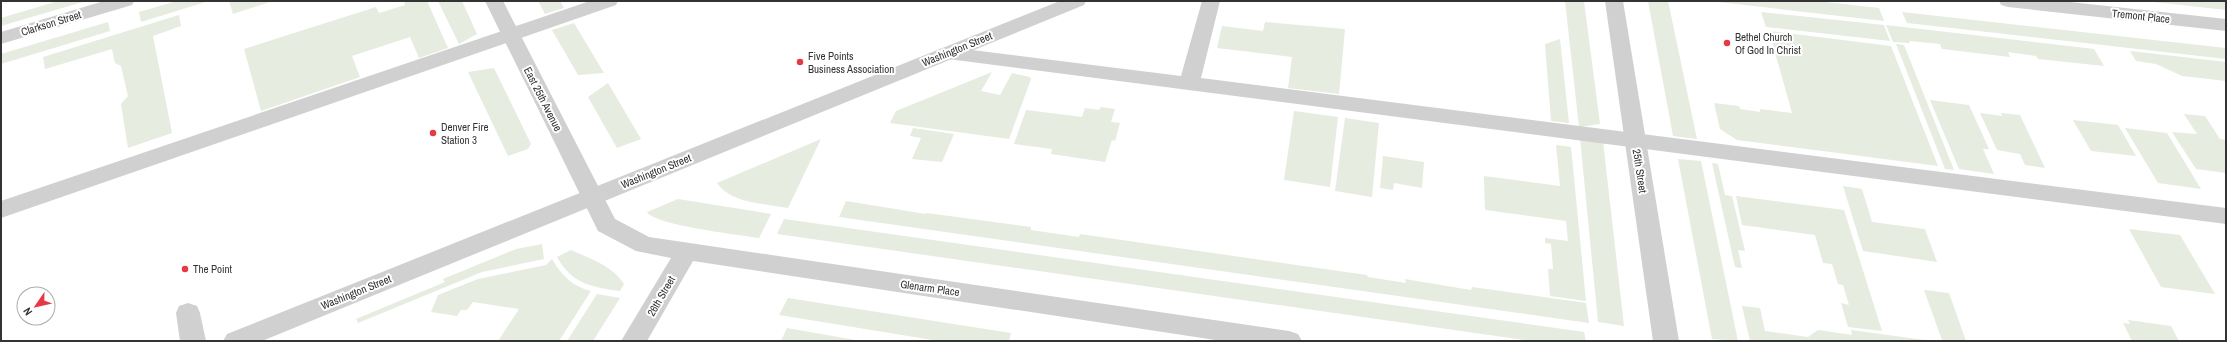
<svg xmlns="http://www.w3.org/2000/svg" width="2227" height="342" viewBox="0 0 2227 342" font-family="'Archivo Narrow',sans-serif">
<rect width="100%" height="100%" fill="#fff"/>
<g fill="#e6ecdf">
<path d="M58,1H86L1,26V18Z"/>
<path d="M177,1H209L141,22L139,12Z"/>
<path d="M229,1H273L233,14Z"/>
<path d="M404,1H427L448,48L419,58L410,37L352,56L360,77L261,111L244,49L376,7L379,13L405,5Z"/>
<path d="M438,1H462L477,34L459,44Z"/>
<path d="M538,1H560L564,8L545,14Z"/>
<path d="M1565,1H1584L1600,124L1579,127Z"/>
<path d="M1648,1H1668L1697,139L1673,136Z"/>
<path d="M1709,1H1817L1879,8L1884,21Z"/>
<path d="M2145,1H2226V10Z"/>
<path d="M1761,12L1884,25L1890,41L1766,27Z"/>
<path d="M1902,12L2226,48V59L1907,23Z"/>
<path d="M179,15L181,26L153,36L172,133L128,148L121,104L128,96L121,66L115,63L112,49L45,69L43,57Z"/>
<path d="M108,22L110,31L1,64V54Z"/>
<path d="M1265,22L1345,29L1339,94L1288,88L1292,57L1217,48L1222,26L1263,31Z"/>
<path d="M574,23L604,73L578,75L552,30Z"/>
<path d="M1886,25L2094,49L2104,66L2038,59L2036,56L2008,52L2010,57L1942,49L1940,44L1909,41L1910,43L1893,42Z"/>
<path d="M1769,31L1891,46L1938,166L1737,140L1720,129L1714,103L1739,106L1740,109L1760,112V109L1792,113Z"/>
<path d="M1560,39L1569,123L1551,121L1545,44Z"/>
<path d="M1896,44L1904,45L1954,170L1945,169Z"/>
<path d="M2130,51L2226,62V81L2182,76L2156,64L2136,61Z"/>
<path d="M494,68L531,144L528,149L508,156L468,72Z"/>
<path d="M992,72L981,91L1000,95L1012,73L1030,77L1031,79L1009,139L890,123L896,111Z"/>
<path d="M608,83L641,139L617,148L588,97Z"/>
<path d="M1930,100L1969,105L1989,149H1983L1994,174L1959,169Z"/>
<path d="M1101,107L1115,109L1111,122L1120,123L1115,141L1112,140L1105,162L1051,154L1052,149L1014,144L1026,110L1082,117L1085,108L1099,110Z"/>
<path d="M1294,111L1338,117L1330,187L1284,180Z"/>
<path d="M1980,113L2002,116L2001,113L2020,115L2045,168L2025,165L2020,154L1997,150Z"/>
<path d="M2184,114L2205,116L2220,139L2226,140V173L2196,169L2172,132L2197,134Z"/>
<path d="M1345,118L1379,123L1372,197L1335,191Z"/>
<path d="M2073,120L2118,125L2136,156L2091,151Z"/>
<path d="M913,128L954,134L942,162L912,159L921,138L910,136Z"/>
<path d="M2125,128L2167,133L2201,189L2158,183Z"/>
<path d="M1580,138L1603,141L1624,326L1598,322Z"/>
<path d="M821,139L788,208C763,203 732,204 717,183Z"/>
<path d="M1556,145L1571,147L1586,301L1550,296L1548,269H1553L1551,244L1545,243V238L1568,241L1566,221L1485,210L1484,176L1560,186Z"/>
<path d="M1383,156L1424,162L1422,188L1394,183L1393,190L1380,188Z"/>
<path d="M1678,159L1701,161L1738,341L1712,339Z"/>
<path d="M1712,163L1718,164L1725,195L1732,196L1745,251L1738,250L1742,268L1735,267Z"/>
<path d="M1843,186L1862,189L1872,222L1925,229L1937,262L1863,251Z"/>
<path d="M1736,196L1844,210L1882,331L1848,327L1841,303L1849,305L1843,285L1838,284L1832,264L1823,263L1815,235L1742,225Z"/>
<path d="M678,199L771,214L759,238C740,235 654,225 647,212Z"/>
<path d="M846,201L926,214L927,213L1031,227V230L1079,237L1080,234L1367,275L1368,277L1406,283L1405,279L1471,290L1472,287L1586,303L1589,323L839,217Z"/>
<path d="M784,219L1584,332L1586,341H1532L777,234Z"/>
<path d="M2129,229L2180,235L2215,294L2161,287Z"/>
<path d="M542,244L544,259L482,272L358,323L356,319L445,282L443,279L516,249Z"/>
<path d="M571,250C589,258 613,266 624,284L620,291C591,287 572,284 557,257Z"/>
<path d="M552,259C562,276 572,286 591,291L559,341H498L519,309L473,302L467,310H461L457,316L431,312L438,295L478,279L546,265Z"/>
<path d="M1924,290L1949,293L1966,341L1942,340Z"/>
<path d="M597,294L620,298L593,341H567Z"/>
<path d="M788,298L1011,333L1009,341H939L779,315Z"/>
<path d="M1742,306L1760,308L1765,331L1808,337L1818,330L1852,335L1851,330L1932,341H1750Z"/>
<path d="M2128,320L2171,326L2179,341H2132L2123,323L2130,324Z"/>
<path d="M787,328L861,341H781Z"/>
</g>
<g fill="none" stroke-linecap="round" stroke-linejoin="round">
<g fill="#d0d0d0" fill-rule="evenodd">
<path d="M590,1H618L616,5L1,218V201Z"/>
<path d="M1202,1H1220L1201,78L2226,208V224L948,59L941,57L938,53L941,49L948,47L1181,76Z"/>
<path d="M188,303L197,306L200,313L206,341H180L176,313L179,306Z"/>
</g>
<g fill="#d0d0d0" fill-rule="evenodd">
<path d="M104,1H134L132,5L1,44V32Z"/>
<path d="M485,1H503L615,219L649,237L1289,331L1298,334L1302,341H1222L693,261L647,341H621L671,258L636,251L598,231Z"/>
<path d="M1605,1H1623L1679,341H1653Z"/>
<path d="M1999,1H2061L2226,19V31L2008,7L2001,5Z"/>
</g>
<path fill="#d0d0d0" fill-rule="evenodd" d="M1060,1H1086L1084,5L262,341H223L227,334Z"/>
</g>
<g fill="#e63946" stroke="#fff" stroke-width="1.5">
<circle cx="1727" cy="43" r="4"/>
<circle cx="800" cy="62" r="4"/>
<circle cx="433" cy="133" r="4"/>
<circle cx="185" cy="269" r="4"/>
</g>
<g text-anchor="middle" stroke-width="4" stroke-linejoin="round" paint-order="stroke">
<g font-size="11" fill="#333" stroke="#fff">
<text transform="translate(2141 16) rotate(6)" y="4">Tremont Place</text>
<text transform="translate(51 23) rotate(-17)" y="4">Clarkson Street</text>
<text transform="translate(957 49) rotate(-22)" y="4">Washington Street</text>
<text transform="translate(543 99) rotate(63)" y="4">East 25th Avenue</text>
<text transform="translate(656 171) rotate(-22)" y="4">Washington Street</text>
<text transform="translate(1640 171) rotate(81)" y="4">25th Street</text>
<text transform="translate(930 288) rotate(8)" y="4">Glenarm Place</text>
<text transform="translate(356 292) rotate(-22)" y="4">Washington Street</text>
<text transform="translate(661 296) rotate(-60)" y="4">26th Street</text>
</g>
<g font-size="11" fill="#333" stroke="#fff" text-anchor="start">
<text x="1735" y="41">Bethel Church<tspan x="1735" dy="13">Of God In Christ</tspan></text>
<text x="808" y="60">Five Points<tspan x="808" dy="13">Business Association</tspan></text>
<text x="441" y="131">Denver Fire<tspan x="441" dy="13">Station 3</tspan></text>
<text x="193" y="273">The Point</text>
</g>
</g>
<rect width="2227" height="342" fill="none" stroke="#333333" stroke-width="4"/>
<g transform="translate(36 306) rotate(236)"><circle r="19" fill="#ffffff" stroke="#adadad"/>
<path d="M0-3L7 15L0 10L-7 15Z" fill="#e63946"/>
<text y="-6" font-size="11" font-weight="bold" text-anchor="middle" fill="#333333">N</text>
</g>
</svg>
